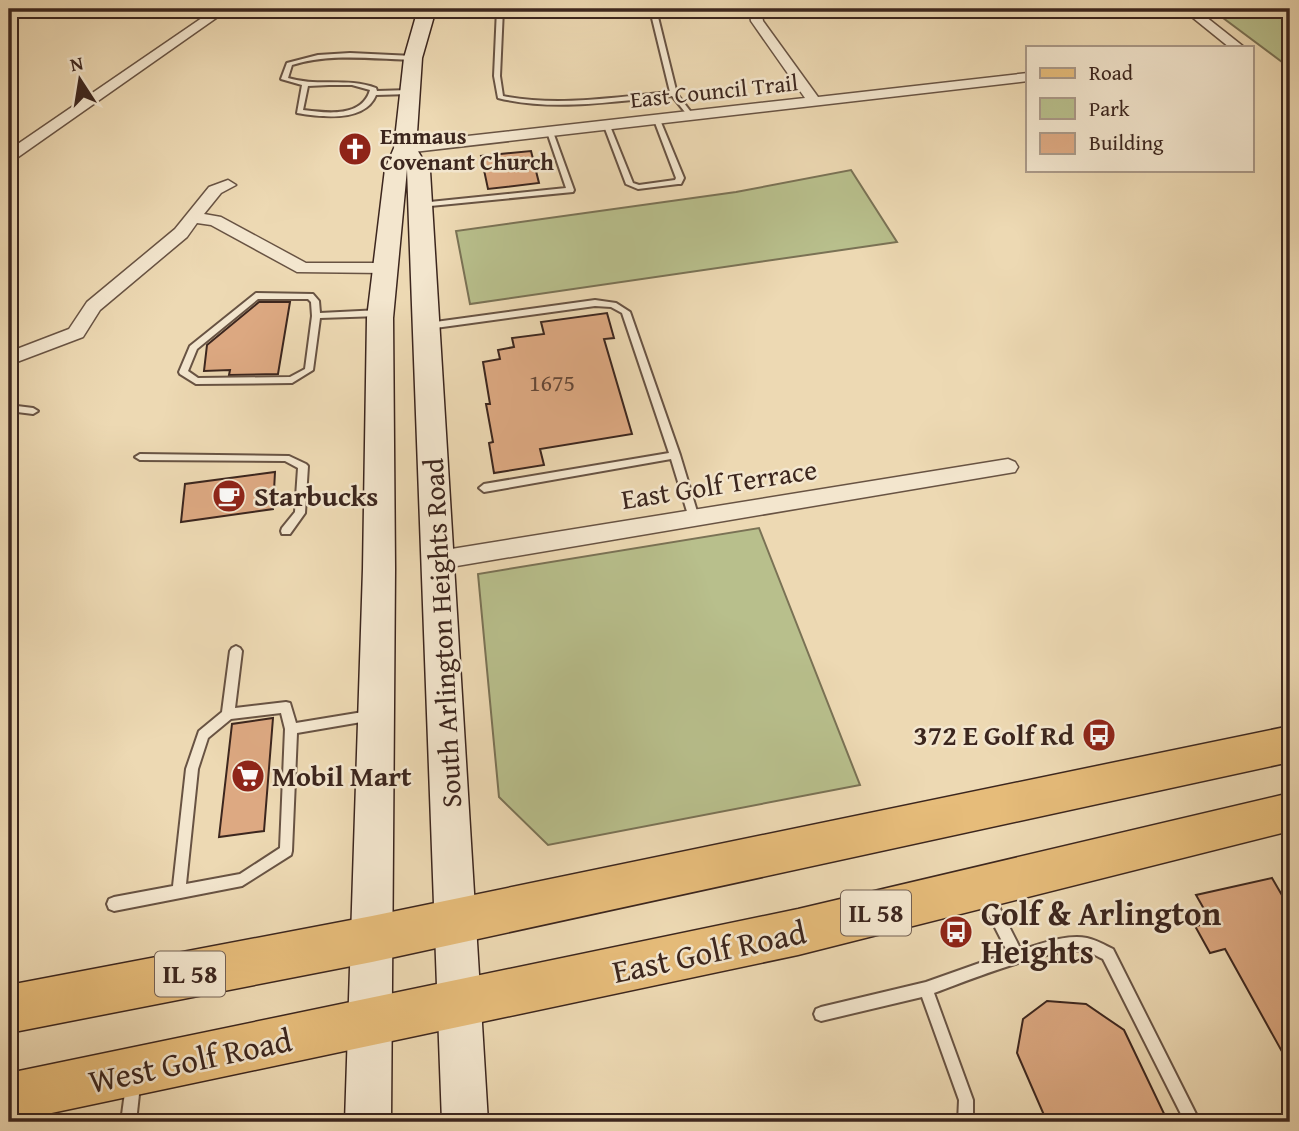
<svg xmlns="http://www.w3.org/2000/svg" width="1299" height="1131" viewBox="0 0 1299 1131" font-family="'Gentium Book Plus',serif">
<rect width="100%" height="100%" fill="#edd9b3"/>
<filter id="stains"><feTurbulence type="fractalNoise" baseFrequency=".00286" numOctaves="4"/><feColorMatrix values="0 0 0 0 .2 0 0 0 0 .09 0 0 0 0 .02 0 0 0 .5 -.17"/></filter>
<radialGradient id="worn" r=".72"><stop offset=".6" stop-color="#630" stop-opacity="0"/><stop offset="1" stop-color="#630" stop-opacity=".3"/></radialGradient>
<g fill="#b8bf8c" stroke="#7a7255" stroke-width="2">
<path d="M1211,9H1290V68Z"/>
<path d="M851,170L897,242L470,304L456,231L736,192Z"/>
<path d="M759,528L860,785L548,845L499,797L478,574Z"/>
</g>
<g fill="#dda982" stroke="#3c261e" stroke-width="2">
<path d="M531,151L539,183L488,189L481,156Z"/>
<path d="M259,302H290L278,374L229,375L230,370L204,371L207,345Z"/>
<path d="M607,313L614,338L604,339L632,434L540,449L544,465L494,473L489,443L493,442L486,404H490L483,362L500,359L498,350L514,347L512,338L544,334L541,322Z"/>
<path d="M275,472L273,509L181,522L185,484Z"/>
<path d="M273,718L264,831L219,837L232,724Z"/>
<path d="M1272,878L1290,909V1066L1225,949L1210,953L1195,926L1212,923L1196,895Z"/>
<path d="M1047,1001L1086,1004L1124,1030L1168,1122H1047L1017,1053L1023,1019Z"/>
</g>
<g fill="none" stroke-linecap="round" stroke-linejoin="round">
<defs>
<g id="lane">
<path d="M497,9H503L500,76L503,96C558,107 615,97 670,92L651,14L645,9H652L657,13L677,94L694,116L689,117L672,96C614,101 555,112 498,98L494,76Z"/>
<path d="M350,53L413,56L416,58L413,60C372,59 331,53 292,65L288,78C317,87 347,77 376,88L377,91L410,90L413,92L410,94L376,95C365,123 320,117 297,113L302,85L281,79L287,63L318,55ZM329,85H352L370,90C362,118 326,113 303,110L308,86Z"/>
<path d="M655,119L660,120L684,178L681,184H678L638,189L626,184L604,126L607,124L610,126L633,183L639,185L675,180L676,178L654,120Z"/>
<path d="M550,130L553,132L574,190L573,192L420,207L416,205L420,203L566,188L547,132Z"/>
<path d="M256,293L313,294L319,301L320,313L380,310L384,313L380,316L320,318L313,370L292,383L196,384L180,374L179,372L190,346ZM258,299H308L311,302L312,316L305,369L290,377L198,378L188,371L197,349Z"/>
<path d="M595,300L616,303L630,312L680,455L699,518L698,521L694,522L689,518L671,459L484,492L479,488L484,484L669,453L622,313L611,307L595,306L428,329L424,326L428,323Z"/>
<path d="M9,405L33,408L38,411L33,414L9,411Z"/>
<path d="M140,454L289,456L306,464L308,466L305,513L290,534H282L281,531L282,528L295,512L298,468L285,461L140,460L135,457Z"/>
<path d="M236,646L240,648L242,651L235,708L286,702L290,703L296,723L369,711L373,712L375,716L373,720L297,733L292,851L291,855L242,886L114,911L109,909L107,904L109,899L114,897L173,886L186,769L199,731L222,712L230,651L232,648ZM281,713L285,729L280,848L240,874L186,884L198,769L208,738L231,719Z"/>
<path d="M986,890L991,891L1021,950C1041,944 1066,934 1087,938C1096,940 1105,945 1113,949L1200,1122H1185L1103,959C1098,957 1093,953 1088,952C1057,944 967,981 934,993L973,1100V1122H958L959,1100L922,997L821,1021L816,1019L814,1014L816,1009L821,1007L926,982L1008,953L979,896L981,891Z"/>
<path d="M133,1078L138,1080L140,1085L136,1122H121L126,1085L128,1080Z"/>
</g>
<g id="street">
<path d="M215,9H229L14,160L9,162V150Z"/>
<path d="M749,9H761L763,21L818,97L1028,73V81L405,153L397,148L405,143L805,98L751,21Z"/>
<path d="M1182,9H1196L1244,47H1229Z"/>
<path d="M228,180L236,185L221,193L204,214L221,217L306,263H385L394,268L385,273L297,272L211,225L197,223L187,237L100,310L83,337L9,365V352L69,329L87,302L175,229L209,187Z"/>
<path d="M1008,459L1015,462L1018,467L1015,472L439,569L431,566L428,560L431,554L439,551Z"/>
</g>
<path id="secondary" d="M418,9H436L422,58L416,148L430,171L488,1122H442L407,169L393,318L395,569L391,1122H345L363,569L367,318L385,169L394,148L404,58Z"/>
<g id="primary">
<path d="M1290,726V762L372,962L9,1033V985L372,916Z"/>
<path d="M1290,793V831L798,955L9,1122V1073L798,909Z"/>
</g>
</defs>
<use href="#lane" stroke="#685343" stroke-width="4"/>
<use href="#street" stroke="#685343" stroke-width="3"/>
<use href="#secondary" stroke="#3c261e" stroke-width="3"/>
<use href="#primary" stroke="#3c261e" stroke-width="3"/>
<use href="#lane" fill="#f3e6ce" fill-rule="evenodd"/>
<use href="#street" fill="#f3e6ce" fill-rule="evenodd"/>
<use href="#secondary" fill="#f3e6ce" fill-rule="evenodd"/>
<use href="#primary" fill="#e6bc7a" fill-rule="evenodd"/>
</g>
<defs>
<symbol id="church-disc" viewBox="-11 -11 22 22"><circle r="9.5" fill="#8f2418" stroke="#f3e6ce"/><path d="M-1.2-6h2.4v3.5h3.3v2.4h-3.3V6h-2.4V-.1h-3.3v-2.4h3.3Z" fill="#fff"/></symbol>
<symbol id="cafe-disc" viewBox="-11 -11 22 22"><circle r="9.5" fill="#8f2418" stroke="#f3e6ce"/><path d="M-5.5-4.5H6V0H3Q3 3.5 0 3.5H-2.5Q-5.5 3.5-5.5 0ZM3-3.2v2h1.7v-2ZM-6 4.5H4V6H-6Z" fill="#fff"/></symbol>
<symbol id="bus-disc" viewBox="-11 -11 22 22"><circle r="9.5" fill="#8f2418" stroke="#f3e6ce"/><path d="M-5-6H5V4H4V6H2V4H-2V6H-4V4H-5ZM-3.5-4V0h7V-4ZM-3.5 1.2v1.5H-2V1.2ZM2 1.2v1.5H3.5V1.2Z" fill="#fff"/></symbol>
<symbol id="supermarket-disc" viewBox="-11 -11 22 22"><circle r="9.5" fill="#8f2418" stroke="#f3e6ce"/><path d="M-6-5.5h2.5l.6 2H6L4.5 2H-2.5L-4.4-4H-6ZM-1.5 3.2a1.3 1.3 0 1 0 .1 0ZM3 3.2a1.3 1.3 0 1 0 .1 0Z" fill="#fff"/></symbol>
</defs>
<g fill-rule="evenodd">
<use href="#church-disc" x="336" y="130" width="38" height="38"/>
<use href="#cafe-disc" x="210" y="477" width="38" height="38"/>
<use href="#bus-disc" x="1080" y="716" width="38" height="38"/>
<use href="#supermarket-disc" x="229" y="757" width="38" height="38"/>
<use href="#bus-disc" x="937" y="913" width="38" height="38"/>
</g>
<g text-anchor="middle" stroke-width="5" stroke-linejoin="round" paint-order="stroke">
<g font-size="23" fill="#3c261e" stroke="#f3e6ce">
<text transform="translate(714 91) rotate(-6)" y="8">East Council Trail</text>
</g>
<g font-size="23" font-weight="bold" fill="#3c261e" stroke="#f3e6ce" text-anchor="start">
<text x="380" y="144">Emmaus<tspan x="380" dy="26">Covenant Church</tspan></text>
</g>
<g font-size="24" fill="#644737">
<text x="552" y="391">1675</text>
</g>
<g fill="#f3e6ce" stroke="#736053" stroke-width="2">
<rect x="841" y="890.5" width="70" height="45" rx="5"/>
<rect x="155" y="951.5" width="70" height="45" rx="5"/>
</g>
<g font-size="26" font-weight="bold" fill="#3c261e">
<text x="876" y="922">IL 58</text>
<text x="190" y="983">IL 58</text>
</g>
<g font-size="28" fill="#3c261e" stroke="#f3e6ce">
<text transform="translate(719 484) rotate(-9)" y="10">East Golf Terrace</text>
<text transform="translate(442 633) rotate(-93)" y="10">South Arlington Heights Road</text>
</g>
<g font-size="28" font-weight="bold" fill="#3c261e" stroke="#f3e6ce" text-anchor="start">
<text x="254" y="506">Starbucks</text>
<text x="1074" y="745" text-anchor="end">372 E Golf Rd</text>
<text x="272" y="786">Mobil Mart</text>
</g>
<g font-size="33" font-weight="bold" fill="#3c261e" stroke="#f3e6ce" text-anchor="start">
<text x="981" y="925">Golf &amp; Arlington<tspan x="981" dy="38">Heights</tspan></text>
</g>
<g font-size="33" fill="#3c261e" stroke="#f3e6ce">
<text transform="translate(709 951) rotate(-12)" y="12">East Golf Road</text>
<text transform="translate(190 1060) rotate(-12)" y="12">West Golf Road</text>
</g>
</g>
<rect width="1299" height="1131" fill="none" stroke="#edd9b3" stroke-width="35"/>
<rect x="10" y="10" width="1278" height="1110" fill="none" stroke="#3c261e" stroke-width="3.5"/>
<rect x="18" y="18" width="1264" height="1096" fill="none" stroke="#3c261e" stroke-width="2"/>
<rect x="1026" y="46" width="228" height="126" fill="#f3e6ce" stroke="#aa9988" stroke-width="2"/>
<rect x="1040" y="68" width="35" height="10" fill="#e6bc7a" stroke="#aa9988" stroke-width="2"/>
<text x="1089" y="80" font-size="21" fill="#3c261e">Road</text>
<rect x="1040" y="98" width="35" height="21" fill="#b8bf8c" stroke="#aa9988" stroke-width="2"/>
<text x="1089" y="116" font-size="21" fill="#3c261e">Park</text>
<rect x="1040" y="133" width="35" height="21" fill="#dda982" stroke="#aa9988" stroke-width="2"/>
<text x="1089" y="150" font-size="21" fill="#3c261e">Building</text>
<g transform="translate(80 80) rotate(348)" stroke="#f3e6ce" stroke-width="5" paint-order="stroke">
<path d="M0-5L12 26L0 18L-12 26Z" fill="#3c261e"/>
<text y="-10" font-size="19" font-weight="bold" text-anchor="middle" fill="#3c261e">N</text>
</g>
<rect width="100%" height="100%" filter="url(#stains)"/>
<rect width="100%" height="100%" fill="url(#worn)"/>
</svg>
